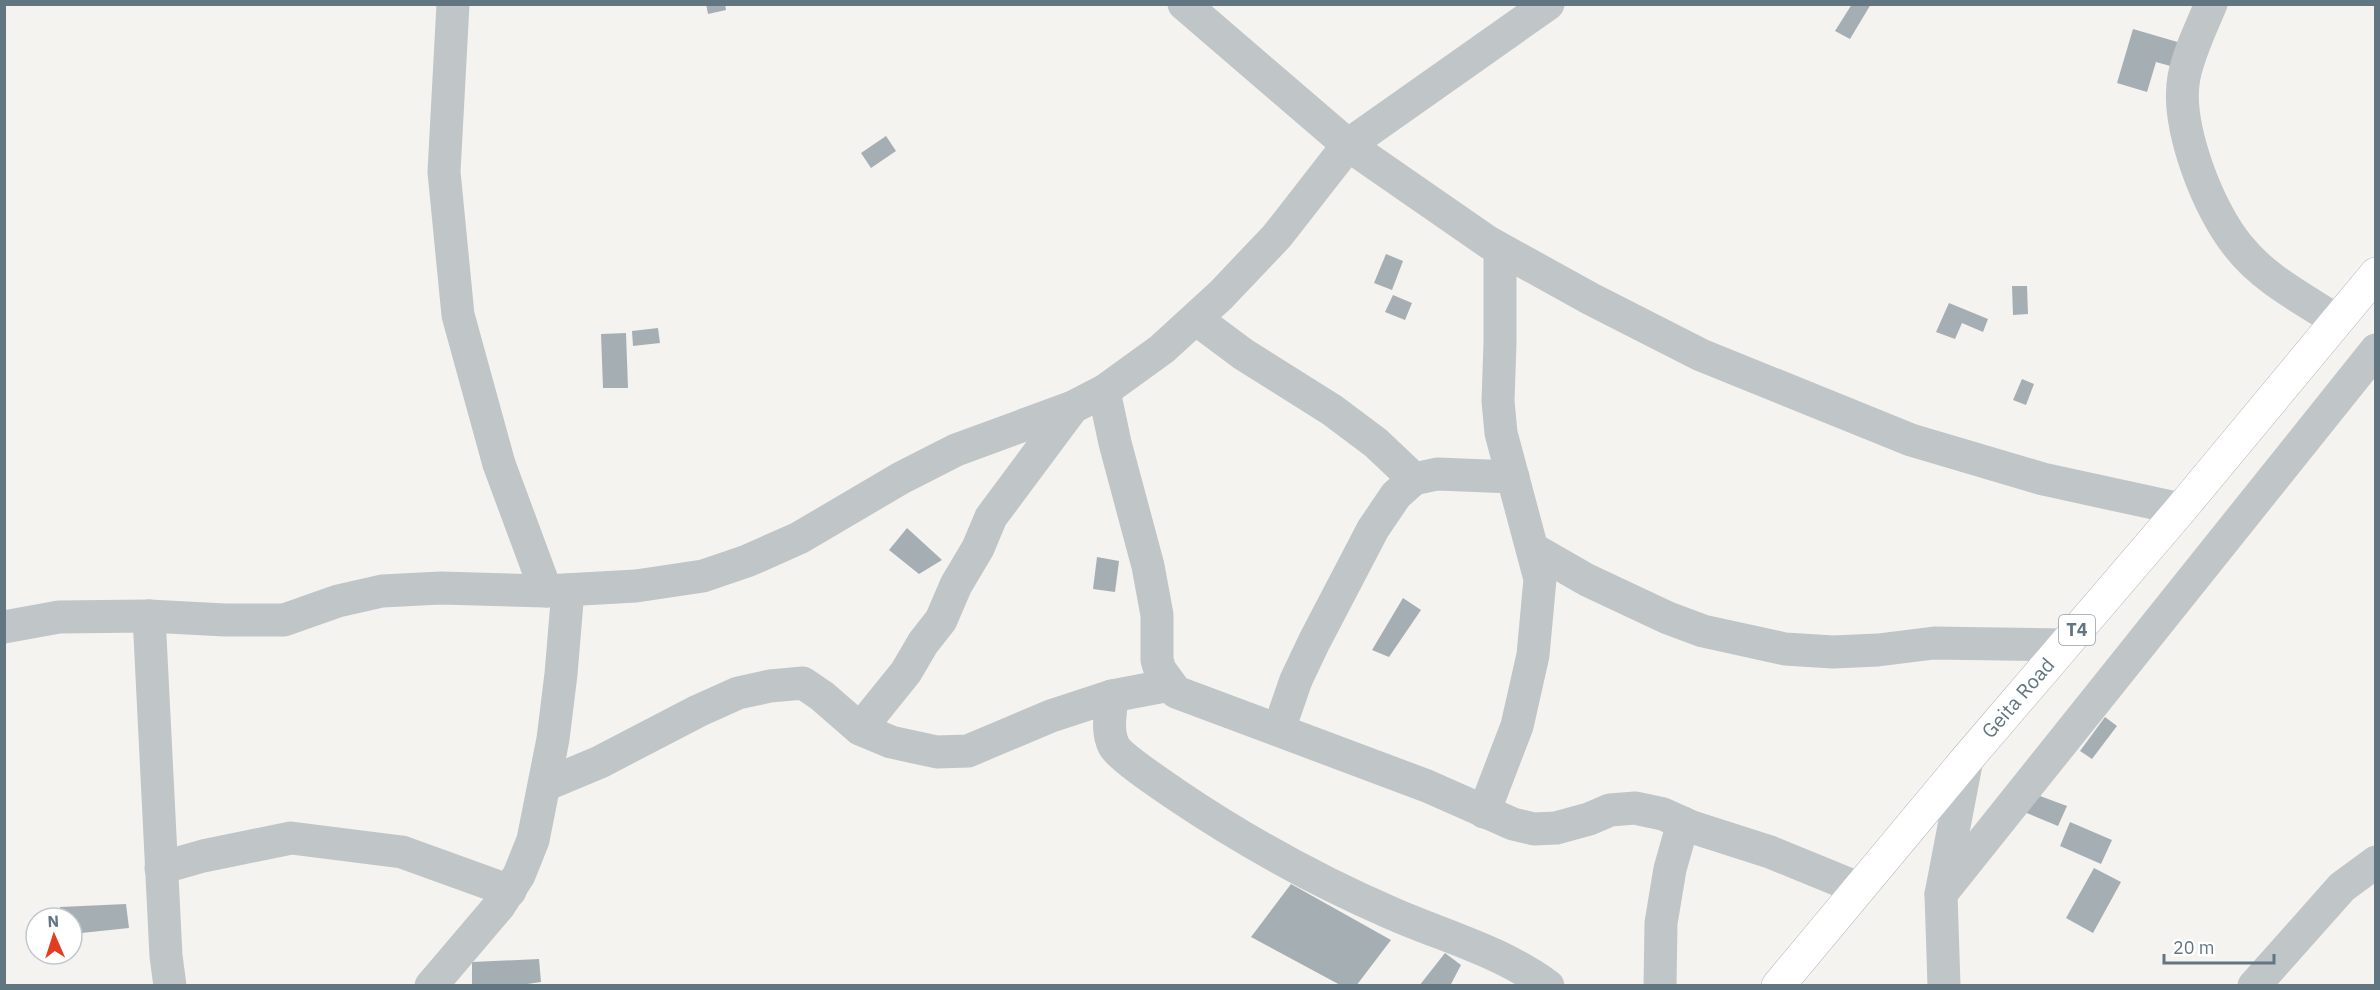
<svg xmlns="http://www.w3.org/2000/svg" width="2380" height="990" viewBox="0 0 2380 990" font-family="'IBM Plex Sans',sans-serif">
<rect width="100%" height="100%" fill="#f4f3ef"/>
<g fill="#a5afb3">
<path d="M706,4H725L726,10L708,14Z"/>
<path d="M1852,4H1871L1850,39L1835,31Z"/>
<path d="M2133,29L2181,43L2174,67L2156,62L2147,92L2117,83Z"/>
<path d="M886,136L896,151L871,168L861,153Z"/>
<path d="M1386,254L1403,261L1392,290L1374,283Z"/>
<path d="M2012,286H2027L2028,314L2013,315Z"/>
<path d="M1393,295L1412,303L1405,320L1385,312Z"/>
<path d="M1949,303L1988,319L1983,332L1962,323L1955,339L1936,332Z"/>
<path d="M658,328L660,343L633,346L632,331Z"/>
<path d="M626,333L628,388H603L601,334Z"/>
<path d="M2022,379L2034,384L2026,405L2013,400Z"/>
<path d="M907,528L942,560L919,574L889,550Z"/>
<path d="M1097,557L1119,561L1115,592L1093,589Z"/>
<path d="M1403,598L1421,610L1389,657L1372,650Z"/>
<path d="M2105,717L2117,726L2092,759L2080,751Z"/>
<path d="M2029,792L2067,806L2058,826L2022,811Z"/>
<path d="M2070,822L2112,840L2101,864L2060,846Z"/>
<path d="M2094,868L2121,882L2093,933L2066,918Z"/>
<path d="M1291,884L1391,940L1356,986H1342L1251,937Z"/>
<path d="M126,904L129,928L72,934V918H59L60,907Z"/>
<path d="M1445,953L1461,965L1450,986H1419Z"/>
<path d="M539,959L541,982L514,986H472V962Z"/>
</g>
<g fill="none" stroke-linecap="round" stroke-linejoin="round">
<defs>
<path id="trunk" d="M1778,986L1967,759L2181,509L2376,274"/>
</defs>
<use href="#trunk" stroke="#b3b7b9" stroke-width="34"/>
<g stroke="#c0c5c7" stroke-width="33">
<path d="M453,4L444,172L458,315L499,464L546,591"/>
<path d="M1184,4L1348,145L1488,242L1591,299L1701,355L1911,440L2043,479L2181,509"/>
<path d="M2211,4C2201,28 2189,52 2184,77C2175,125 2208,210 2239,247C2264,279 2304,299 2337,321"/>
<path d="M1196,319L1243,354L1332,410L1376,443L1414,479"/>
<path d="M1104,391L1115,443L1148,566L1157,615V660L1160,670L1176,692L1427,786L1513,824L1534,829L1556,828L1589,819L1610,810L1635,808L1663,814L1692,827L1770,852L1858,888"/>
<path d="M1533,549L1587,580L1668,618L1703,631L1785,649L1833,652L1878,650L1934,643L2064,645"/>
<path d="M149,616L166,956L170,986"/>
<path d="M4,627L59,617L149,616L225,620H284L338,601L382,591L441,588L546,591L636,586L703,576L747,561L799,538L901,478L956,450L1073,407L1104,391L1162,349L1221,295L1277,236L1348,145L1548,4"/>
<path d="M1112,696C1111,711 1106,731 1114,746C1120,757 1162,785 1175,794C1243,840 1315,880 1391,913C1443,936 1501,951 1548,986"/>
<path d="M860,729L906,672L923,643L941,620L956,585L978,548L991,517L1073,407"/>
<path d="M1279,729L1296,680L1314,642L1373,529L1396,495L1414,479L1437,474L1513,477"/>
<path d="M545,785L600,762L698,711L738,693L770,686L803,683L822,696L860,729L891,742L937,752L968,751L1051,716L1112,696L1170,685"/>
<path d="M1484,812L1517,726L1533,655L1540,579L1501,433L1498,401L1500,343V249"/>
<path d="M161,868L203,856L291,838L402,852L510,891"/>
<path d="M1941,894L2376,350"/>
<path d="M431,986L499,906L519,875L533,840L553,739L561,674L568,590"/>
<path d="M1660,986L1661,923L1670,869L1683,823"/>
<path d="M1944,986L1941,894L1967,759"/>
<path d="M2254,986L2342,887L2376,862"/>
</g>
<use href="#trunk" stroke="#fff" stroke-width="33"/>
</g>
<g text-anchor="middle" stroke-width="6" stroke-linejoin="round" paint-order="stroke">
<rect fill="#fff" stroke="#919fa7" stroke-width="1.5" x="2059" y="615" width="36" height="30" rx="4.5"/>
<g font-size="18" font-weight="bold" fill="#627681">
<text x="2077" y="636">T4</text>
</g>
<g font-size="20" fill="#627681" stroke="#fff">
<text transform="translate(2018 698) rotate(-49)" y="7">Geita Road</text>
</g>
</g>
<rect width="2380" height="990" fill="none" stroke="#627681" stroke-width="12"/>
<g transform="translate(54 936) rotate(357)"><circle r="28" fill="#ffffff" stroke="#c0c8cd" stroke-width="1.5"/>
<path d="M0-4.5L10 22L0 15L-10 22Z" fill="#e23d21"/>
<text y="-9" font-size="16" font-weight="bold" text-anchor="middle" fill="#627681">N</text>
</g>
<path d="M2164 954v9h110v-9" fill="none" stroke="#627681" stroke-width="3"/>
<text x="2173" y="954" font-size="18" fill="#627681" stroke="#ffffff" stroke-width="4.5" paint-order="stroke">20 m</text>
</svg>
